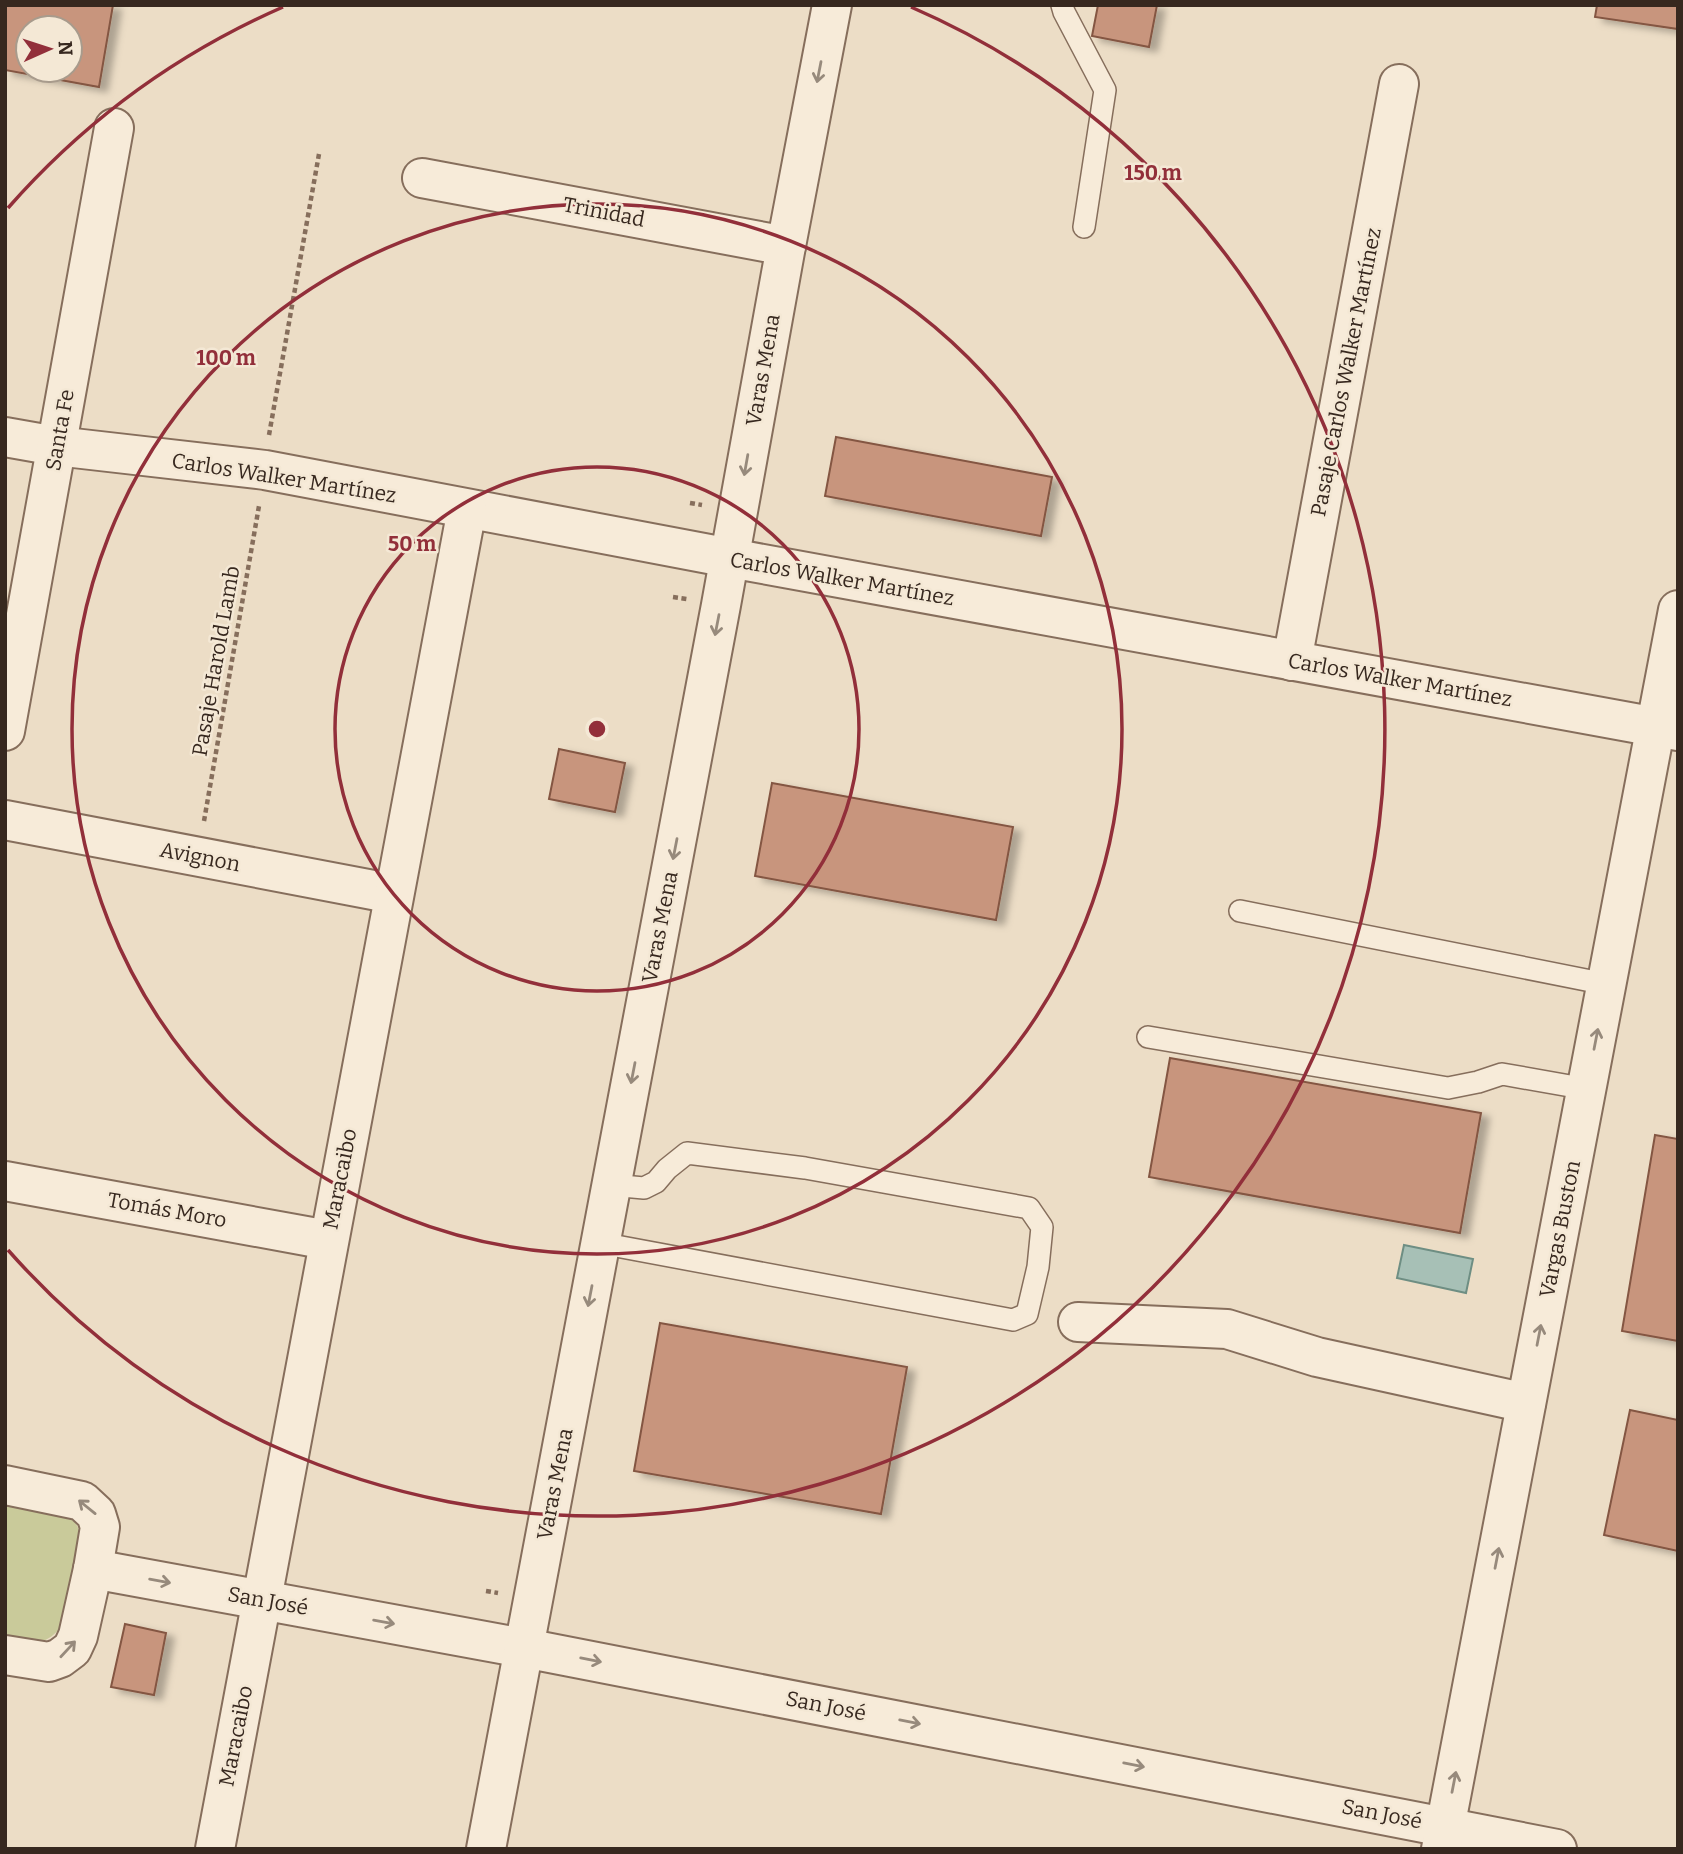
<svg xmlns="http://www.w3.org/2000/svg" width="1683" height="1854" viewBox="0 0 1683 1854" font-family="Bitter,serif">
<defs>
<filter id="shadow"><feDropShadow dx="8" dy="4.5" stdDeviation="3.5" flood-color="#0004"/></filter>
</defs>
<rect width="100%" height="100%" fill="#ecddc6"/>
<path fill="#c9ca9a" d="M5,1505C20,1508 64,1512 73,1521C78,1525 79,1530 80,1536L62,1626C43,1649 32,1642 5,1638Z"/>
<path fill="#a7c0b6" stroke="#6e8e83" stroke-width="2" d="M1404,1245L1473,1259L1466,1293L1397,1278Z"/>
<g fill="#c8957d" stroke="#845643" stroke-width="2" fill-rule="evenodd" filter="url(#shadow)">
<path d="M5,5H113L99,87L5,70ZM28,28H70V70H28Z"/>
<path d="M1098,5H1157L1149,47L1092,36Z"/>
<path d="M1597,5H1678V29L1595,17Z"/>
<path d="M836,437L1052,477L1041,536L825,496Z"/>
<path d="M559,749L625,763L615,812L549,799Z"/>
<path d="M772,783L1013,827L996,920L755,876Z"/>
<path d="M1170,1058L1481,1113L1460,1233L1149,1177Z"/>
<path d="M1655,1135L1678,1139V1341L1622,1331Z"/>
<path d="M660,1323L907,1367L881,1514L634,1471Z"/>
<path d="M1630,1410L1678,1420V1551L1604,1535Z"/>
<path d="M125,1624L166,1633L154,1695L111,1687Z"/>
</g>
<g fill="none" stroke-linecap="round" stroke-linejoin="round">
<defs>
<g id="service">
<path d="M1062,5L1064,12L1105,90L1084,227"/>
<path d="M1240,911L1606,984"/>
<path d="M1148,1037L1448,1088L1478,1082L1502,1074L1587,1089"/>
<path d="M600,1243L1013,1320L1027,1314L1038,1267L1042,1227L1029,1208L805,1168L687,1153L667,1169L656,1182L644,1188L611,1185"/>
</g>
<g id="minor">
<path d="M422,178L786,246"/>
<path d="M5,437L56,446L265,470L730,558L1678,731"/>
<path d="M1292,661L1399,84"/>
<path d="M5,731L114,128"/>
<path d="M5,820L394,894"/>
<path d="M5,1181L328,1240"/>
<path d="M1078,1322L1227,1329L1317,1357L1526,1403"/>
<path d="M5,1485L82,1501L96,1514L100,1527L93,1569L78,1636L72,1649L60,1658L49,1662L5,1655"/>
<path d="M93,1569L545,1652L1557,1849"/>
<path d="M215,1849L467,509"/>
</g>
<g id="tertiary">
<path d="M486,1849L721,605L786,246L832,5"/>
<path d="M1441,1849L1678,610"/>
</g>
</defs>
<use href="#service" stroke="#866e5c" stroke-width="24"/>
<use href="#minor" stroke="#866e5c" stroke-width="42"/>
<use href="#tertiary" stroke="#866e5c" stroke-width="42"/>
<g stroke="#866e5c" stroke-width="4.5" stroke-dasharray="5 3.5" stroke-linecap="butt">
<path d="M269,435L319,154"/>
<path d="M690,503L702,505"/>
<path d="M673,597L687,599"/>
<path d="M204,821L259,506"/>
<path d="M486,1591L498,1593"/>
</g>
<use href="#service" stroke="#f7ebd9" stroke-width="21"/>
<use href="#minor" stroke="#f7ebd9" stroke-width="38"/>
<use href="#tertiary" stroke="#f7ebd9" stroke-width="38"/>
</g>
<defs><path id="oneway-shaft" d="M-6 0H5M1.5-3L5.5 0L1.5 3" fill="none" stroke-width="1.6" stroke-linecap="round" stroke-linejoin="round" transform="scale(1.75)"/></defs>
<g stroke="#978a7c">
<use href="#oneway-shaft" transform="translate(819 72) rotate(101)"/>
<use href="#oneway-shaft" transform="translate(746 465) rotate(100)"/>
<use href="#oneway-shaft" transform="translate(717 625) rotate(101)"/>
<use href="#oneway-shaft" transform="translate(675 849) rotate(101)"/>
<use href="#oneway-shaft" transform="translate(1596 1039) rotate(-79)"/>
<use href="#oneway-shaft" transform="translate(633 1073) rotate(101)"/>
<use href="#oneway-shaft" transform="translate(590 1296) rotate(101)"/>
<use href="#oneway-shaft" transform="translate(1539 1335) rotate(-79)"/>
<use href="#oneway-shaft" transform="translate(87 1507) rotate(-141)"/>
<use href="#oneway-shaft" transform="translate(1497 1558) rotate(-79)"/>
<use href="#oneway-shaft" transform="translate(160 1581) rotate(10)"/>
<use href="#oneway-shaft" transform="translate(384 1622) rotate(10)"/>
<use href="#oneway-shaft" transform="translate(68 1649) rotate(-47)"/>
<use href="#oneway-shaft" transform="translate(591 1660) rotate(11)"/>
<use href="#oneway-shaft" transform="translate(910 1722) rotate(11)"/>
<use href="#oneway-shaft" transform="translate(1134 1765) rotate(11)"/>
<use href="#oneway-shaft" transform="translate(1454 1782) rotate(-79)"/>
</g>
<g fill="none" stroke="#922f3a" stroke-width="3.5">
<circle cx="597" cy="729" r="262"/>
<circle cx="597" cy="729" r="525"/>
<path d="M8 208A787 787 0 0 1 283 7M911 7A787 787 0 1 1 8 1250"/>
</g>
<g text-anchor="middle" stroke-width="5" stroke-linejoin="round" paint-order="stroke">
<g font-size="21" fill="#37281f" stroke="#f4e8d5">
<text transform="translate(604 212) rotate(11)" y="7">Trinidad</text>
<text transform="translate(763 370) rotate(-80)" y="7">Varas Mena</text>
<text transform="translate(1346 372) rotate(-79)" y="7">Pasaje Carlos Walker Martínez</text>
<text transform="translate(60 430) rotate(-80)" y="7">Santa Fe</text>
<text transform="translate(284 478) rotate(9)" y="7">Carlos Walker Martínez</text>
<text transform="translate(842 579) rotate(10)" y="7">Carlos Walker Martínez</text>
<text transform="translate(216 661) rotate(-80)" y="7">Pasaje Harold Lamb</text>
<text transform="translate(1400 680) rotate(10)" y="7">Carlos Walker Martínez</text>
<text transform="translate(200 857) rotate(11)" y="7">Avignon</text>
<text transform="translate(660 927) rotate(-79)" y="7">Varas Mena</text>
<text transform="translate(340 1179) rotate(-79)" y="7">Maracaibo</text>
<text transform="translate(167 1210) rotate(10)" y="7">Tomás Moro</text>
<text transform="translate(1560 1229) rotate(-79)" y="7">Vargas Buston</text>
<text transform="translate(555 1484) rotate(-79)" y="7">Varas Mena</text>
<text transform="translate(268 1601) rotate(10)" y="7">San José</text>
<text transform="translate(826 1706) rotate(11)" y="7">San José</text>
<text transform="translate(236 1736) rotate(-79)" y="7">Maracaibo</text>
<text transform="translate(1382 1814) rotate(11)" y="7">San José</text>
</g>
</g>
<circle cx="597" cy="729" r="10" fill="#922f3a" stroke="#f4e8d5" stroke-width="3.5"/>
<g font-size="21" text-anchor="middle" font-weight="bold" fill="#922f3a" stroke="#f4e8d5" stroke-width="5" stroke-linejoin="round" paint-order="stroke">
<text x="1153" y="180">150 m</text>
<text x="226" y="365">100 m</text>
<text x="412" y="551">50 m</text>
</g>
<rect width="1683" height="1854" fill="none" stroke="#37281f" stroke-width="14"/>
<g transform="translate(49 49) rotate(87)"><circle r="33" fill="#f4e8d5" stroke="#a89b8c" stroke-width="2"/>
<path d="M0-5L12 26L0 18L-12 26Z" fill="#922f3a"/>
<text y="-10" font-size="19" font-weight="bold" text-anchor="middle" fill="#37281f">N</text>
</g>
</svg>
